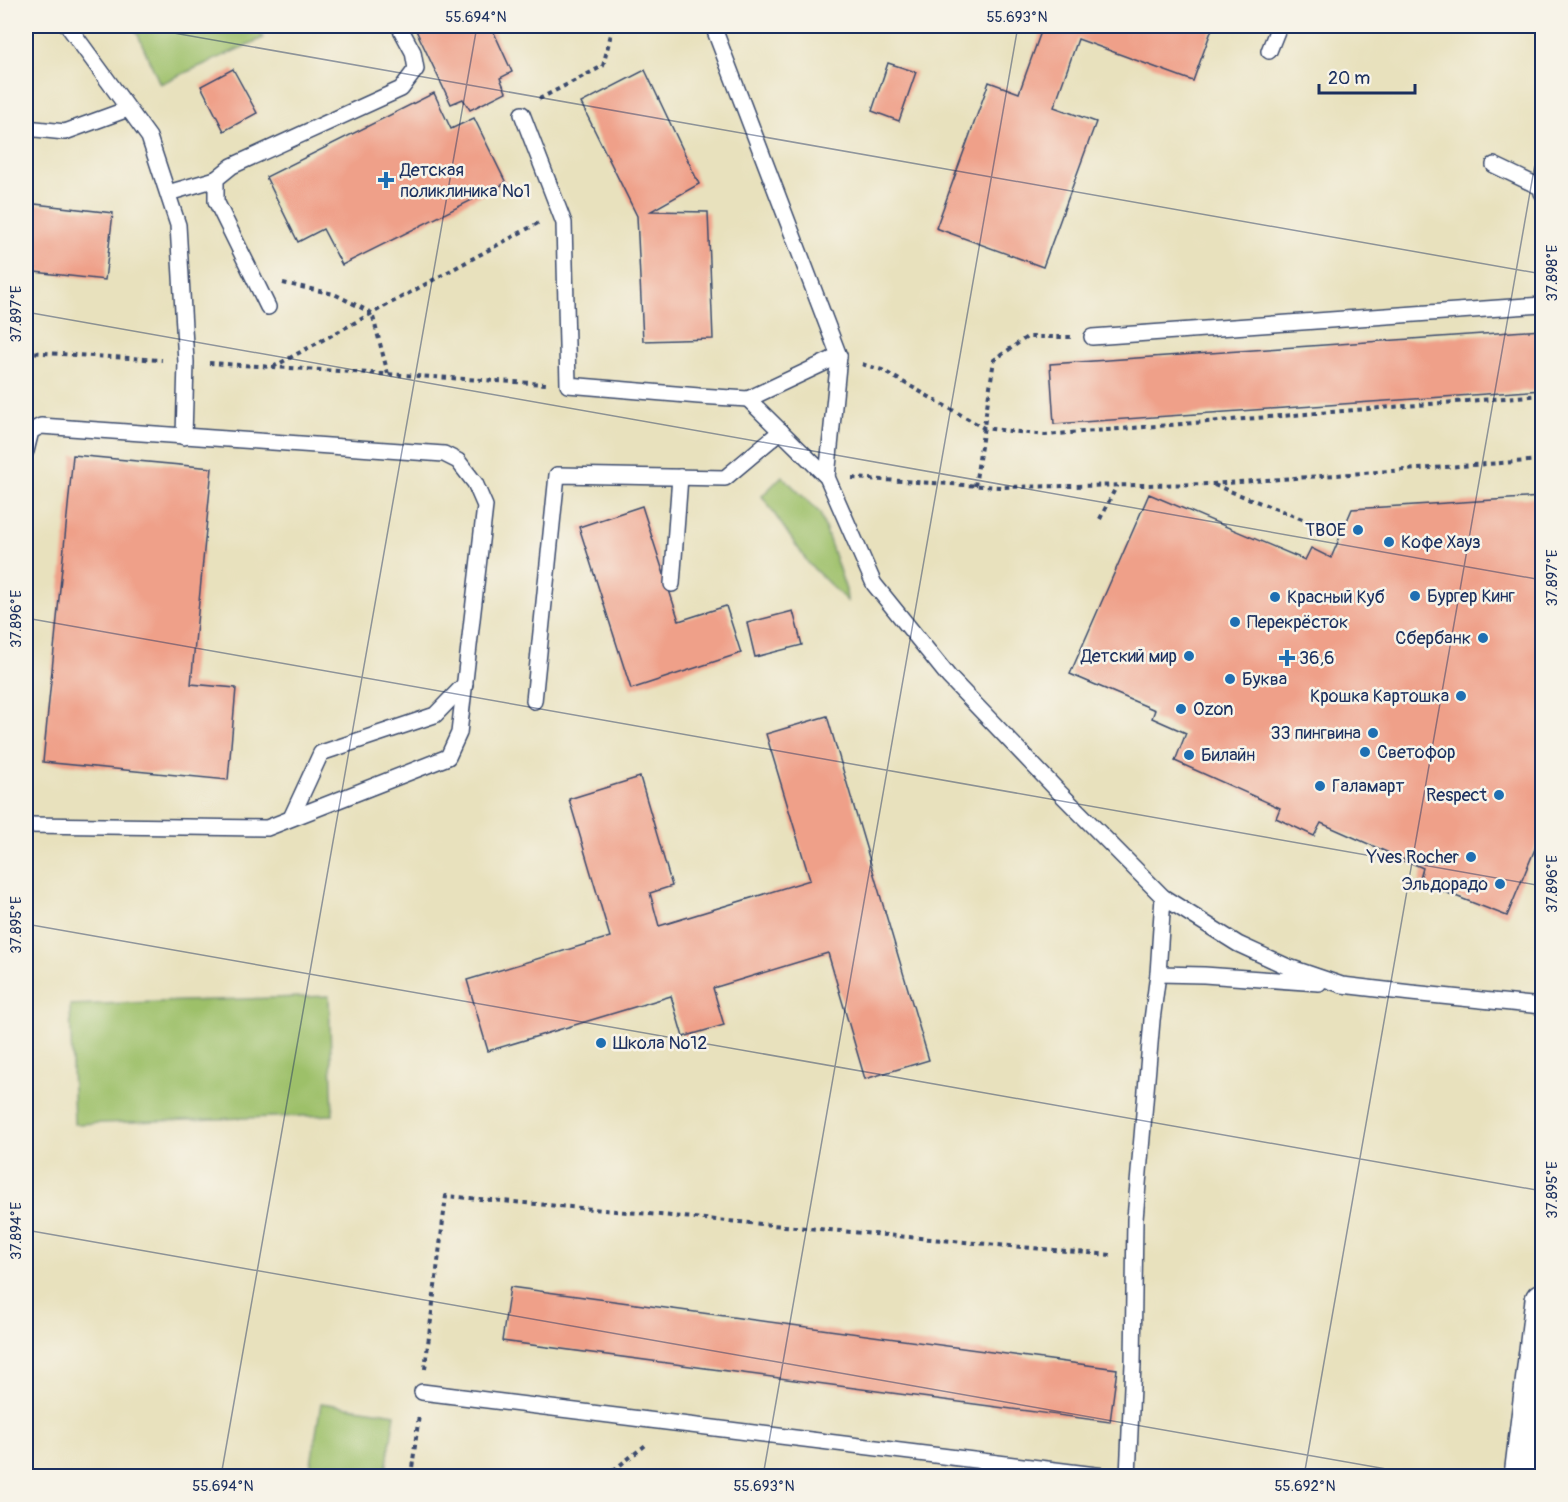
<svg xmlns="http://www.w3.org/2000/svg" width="1568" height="1502" viewBox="0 0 1568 1502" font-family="Pangolin,sans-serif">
<rect width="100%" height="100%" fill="#f7f3e8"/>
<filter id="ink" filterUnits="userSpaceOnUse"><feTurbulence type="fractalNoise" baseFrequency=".0167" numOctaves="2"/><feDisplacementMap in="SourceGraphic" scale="12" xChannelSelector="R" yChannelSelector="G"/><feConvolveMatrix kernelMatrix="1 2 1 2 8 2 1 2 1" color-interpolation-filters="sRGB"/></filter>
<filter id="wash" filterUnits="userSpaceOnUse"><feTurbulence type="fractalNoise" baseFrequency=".008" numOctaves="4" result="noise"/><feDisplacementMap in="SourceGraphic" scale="24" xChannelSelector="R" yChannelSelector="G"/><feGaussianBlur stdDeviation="1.35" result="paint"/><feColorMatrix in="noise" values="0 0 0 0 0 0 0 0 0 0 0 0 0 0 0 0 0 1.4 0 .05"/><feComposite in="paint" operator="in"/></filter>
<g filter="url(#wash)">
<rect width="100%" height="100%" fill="#e8e1bd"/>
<g fill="#9dc069" stroke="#5c7864" stroke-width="1.5">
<path d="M134,26H258L263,38L160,84Z"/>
<path d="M782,476L820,513L846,590L847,601L809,564L762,496Z"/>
<path d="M329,996L333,1115L74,1124L70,1005Z"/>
<path d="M321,1403L395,1414L385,1476H309Z"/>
</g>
<g id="blocks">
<g fill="#efa089">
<path d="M414,26H491L512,72L500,78L506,92L470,110L463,99L451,104Z"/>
<path d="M1043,26H1213L1193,81L1078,39L1054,107L1096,122L1043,267L936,228L989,82L1019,93Z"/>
<path d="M888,63L916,72L899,121L872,111Z"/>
<path d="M233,69L257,113L224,131L201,86Z"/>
<path d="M645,70L699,184L651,211L708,212L713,339L643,341L637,216L581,103Z"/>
<path d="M434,93L451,129L474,118L506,183L342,265L323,229L298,242L266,177Z"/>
<path d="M26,203L113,213L105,280L26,271Z"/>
<path d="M1542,330V390L1054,424L1050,364Z"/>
<path d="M73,455L212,468L191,684L236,688L228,780L43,762Z"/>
<path d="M1149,494L1305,560L1311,548L1331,558L1352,509L1542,497V832L1507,916L1419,882L1423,868L1321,823L1314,836L1276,818L1280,808L1175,761L1186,733L1152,718L1155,710L1070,674Z"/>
<path d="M642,506L679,621L726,606L741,653L631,689L579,527Z"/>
<path d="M793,611L802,645L755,657L747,623Z"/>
<path d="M827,716L929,1060L865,1079L828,953L713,988L724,1025L683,1037L671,996L488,1051L467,980L610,937L569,799L640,777L672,886L650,893L659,926L810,880L766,734Z"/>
<path d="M510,1287L1117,1369L1110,1422L502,1341Z"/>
</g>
</g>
</g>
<g filter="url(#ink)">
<use href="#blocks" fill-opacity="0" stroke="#3a4a6c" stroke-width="1.5"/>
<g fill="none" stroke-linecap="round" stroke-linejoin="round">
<defs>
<g id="service">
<path d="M68,26L149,137L178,225L186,362L184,437"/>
<path d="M713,26L839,356L827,477"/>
<path d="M1269,51L1279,26"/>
<path d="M522,114L564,223L568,385L699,396L748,399L839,356"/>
<path d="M26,128L65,132L128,109"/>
<path d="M1494,165L1542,188V193"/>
<path d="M168,193L216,179"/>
<path d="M268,307L216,201V179L232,166L401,89L416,69L413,52L399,26"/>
<path d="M1092,337L1542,305"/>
<path d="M748,399L827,477L874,584L949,677L1060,793L1163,897L1238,944L1286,966L1342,985L1411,993L1542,1006"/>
<path d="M26,451L31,431L41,426L444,454L458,461L475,483L485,506L459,733L448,757L267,828L26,825"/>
<path d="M672,584L680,477"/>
<path d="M534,701L557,475L725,478L781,431"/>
<path d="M291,818L321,753L435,715L465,684"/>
<path d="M1158,974L1204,975L1319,983"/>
<path d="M422,1392L1104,1476"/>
<path d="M1128,1476L1133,1364L1135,1219L1152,1020L1158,974L1163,897"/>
</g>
<path id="tertiary" d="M1521,1476L1542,1300"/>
</defs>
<use href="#service" stroke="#3a4a6c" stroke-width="18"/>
<use href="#tertiary" stroke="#3a4a6c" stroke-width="36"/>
<g stroke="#3a4a6c" stroke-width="4" stroke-dasharray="4.5 4.5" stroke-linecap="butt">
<path d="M539,99L603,66L613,26"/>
<path d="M283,283L334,294L372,313L388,374"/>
<path d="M26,352L162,360"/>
<path d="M209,363L546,384"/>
<path d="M862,364L882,370L984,428L1045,435L1542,395"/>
<path d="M273,367L540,222"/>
<path d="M852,478L998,487L1212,484L1542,460"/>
<path d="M1214,485L1331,530"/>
<path d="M975,486L994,360L1027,337H1071"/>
<path d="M1100,519L1117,485"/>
<path d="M425,1369L446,1196L1111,1255"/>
<path d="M411,1476L419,1415"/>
<path d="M606,1476L647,1444"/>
</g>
<use href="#service" stroke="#fff" stroke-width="15"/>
<use href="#tertiary" stroke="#fff" stroke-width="33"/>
</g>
</g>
<path fill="none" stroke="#1b2f5e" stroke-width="1.5" stroke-opacity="0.45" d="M134,26L1542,274M26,312L1542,580M26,618L1542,886M26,924L1542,1191M26,1230L1426,1476M221,1476L477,26M763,1476L1018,26M1304,1476L1542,124"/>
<g fill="#1f6fb2" stroke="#f7f3e8" stroke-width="2">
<path d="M383 171h6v6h6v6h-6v6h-6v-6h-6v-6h6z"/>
<circle cx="1358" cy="530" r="6"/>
<circle cx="1389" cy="542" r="6"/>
<circle cx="1415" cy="596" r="6"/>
<circle cx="1275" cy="597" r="6"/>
<circle cx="1235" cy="622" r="6"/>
<circle cx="1483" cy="638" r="6"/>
<circle cx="1189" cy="656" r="6"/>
<path d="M1284 649h6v6h6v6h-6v6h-6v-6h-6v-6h6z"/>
<circle cx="1230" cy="679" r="6"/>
<circle cx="1461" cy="696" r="6"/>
<circle cx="1181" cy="709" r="6"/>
<circle cx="1373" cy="733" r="6"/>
<circle cx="1365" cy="752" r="6"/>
<circle cx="1189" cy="755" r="6"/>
<circle cx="1320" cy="786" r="6"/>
<circle cx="1499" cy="795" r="6"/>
<circle cx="1471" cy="857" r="6"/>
<circle cx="1500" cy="884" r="6"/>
<circle cx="601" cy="1043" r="6"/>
</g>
<g text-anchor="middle" stroke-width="5" stroke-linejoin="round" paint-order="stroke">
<g font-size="18" fill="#1b2f5e" stroke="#f7f3e8" text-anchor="start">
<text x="400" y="176">Детская<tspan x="400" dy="21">поликлиника №1</tspan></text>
<text x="1346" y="536" text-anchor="end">ТВОЕ</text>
<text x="1401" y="548">Кофе Хауз</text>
<text x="1427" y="602">Бургер Кинг</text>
<text x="1287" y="603">Красный Куб</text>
<text x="1247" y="628">Перекрёсток</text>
<text x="1471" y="644" text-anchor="end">Сбербанк</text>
<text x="1177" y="662" text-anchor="end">Детский мир</text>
<text x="1299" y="664">36,6</text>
<text x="1242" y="685">Буква</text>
<text x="1449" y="702" text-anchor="end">Крошка Картошка</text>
<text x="1193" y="715">Ozon</text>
<text x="1361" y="739" text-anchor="end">33 пингвина</text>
<text x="1377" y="758">Светофор</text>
<text x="1201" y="761">Билайн</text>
<text x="1332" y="792">Галамарт</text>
<text x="1487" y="801" text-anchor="end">Respect</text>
<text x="1459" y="863" text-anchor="end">Yves Rocher</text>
<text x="1488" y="890" text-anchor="end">Эльдорадо</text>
<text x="613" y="1049">Школа №12</text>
</g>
</g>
<rect width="1568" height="1502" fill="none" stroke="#f7f3e8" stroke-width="66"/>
<path d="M1319 84v9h96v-9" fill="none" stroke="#1b2f5e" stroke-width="3"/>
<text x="1328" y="84" font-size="18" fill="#1b2f5e" stroke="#f7f3e8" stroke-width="4.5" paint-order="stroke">20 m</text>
<rect x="33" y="33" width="1502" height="1436" fill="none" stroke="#1b2f5e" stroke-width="2"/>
<g font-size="15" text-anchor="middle" fill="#1b2f5e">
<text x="476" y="22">55.694°N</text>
<text x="1017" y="22">55.693°N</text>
<text transform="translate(1552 273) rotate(-90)" y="5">37.898°E</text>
<text transform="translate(16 314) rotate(-90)" y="5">37.897°E</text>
<text transform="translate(1552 578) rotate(-90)" y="5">37.897°E</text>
<text transform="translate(16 619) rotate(-90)" y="5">37.896°E</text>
<text transform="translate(1552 884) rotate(-90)" y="5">37.896°E</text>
<text transform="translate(16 925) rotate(-90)" y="5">37.895°E</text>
<text transform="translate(1552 1190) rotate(-90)" y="5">37.895°E</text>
<text transform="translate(16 1231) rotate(-90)" y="5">37.894°E</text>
<text x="223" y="1491">55.694°N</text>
<text x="764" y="1491">55.693°N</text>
<text x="1305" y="1491">55.692°N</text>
</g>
</svg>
